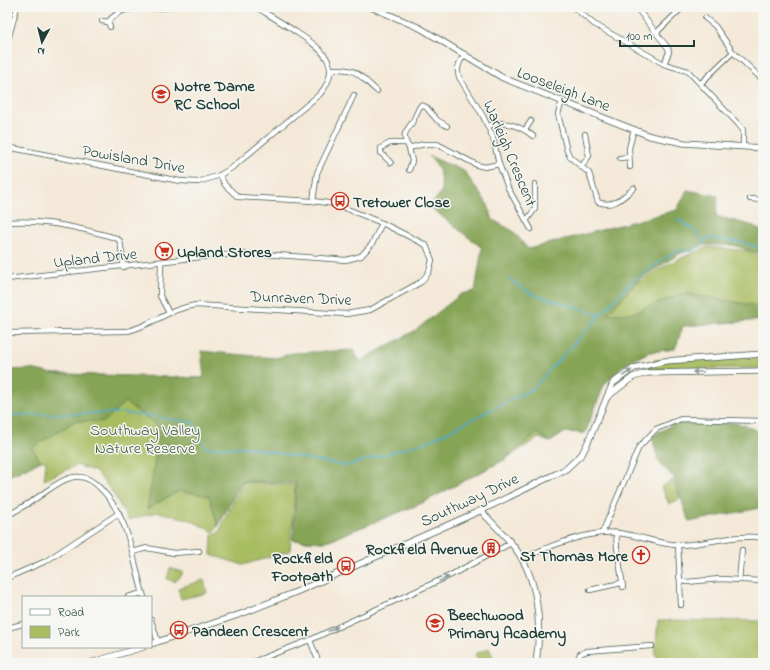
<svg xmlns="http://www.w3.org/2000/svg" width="770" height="670" viewBox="0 0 770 670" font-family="'Indie Flower',sans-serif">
<rect width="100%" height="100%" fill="#f6f6f2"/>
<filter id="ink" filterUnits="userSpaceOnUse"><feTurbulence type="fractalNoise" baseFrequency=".025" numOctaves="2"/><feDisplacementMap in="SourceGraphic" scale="8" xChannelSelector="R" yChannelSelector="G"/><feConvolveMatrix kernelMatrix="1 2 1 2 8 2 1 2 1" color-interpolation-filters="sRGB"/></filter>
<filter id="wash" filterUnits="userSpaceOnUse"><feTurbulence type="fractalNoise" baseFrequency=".012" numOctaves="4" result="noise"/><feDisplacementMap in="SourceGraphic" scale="16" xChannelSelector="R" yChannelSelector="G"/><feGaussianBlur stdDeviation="0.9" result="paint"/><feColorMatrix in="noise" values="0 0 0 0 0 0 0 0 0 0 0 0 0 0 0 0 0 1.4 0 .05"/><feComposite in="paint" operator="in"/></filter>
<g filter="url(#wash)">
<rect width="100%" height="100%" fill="#f4e9d8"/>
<g fill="#a8bc60" stroke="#647c4a">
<path d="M708,247L750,251L763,259V320L683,326L675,349L649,352L622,366L604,385L585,433L565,432L550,442L538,438L504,460L420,504L324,542L293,540L296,483L242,481L214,532L188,519L158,512L128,520L113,493L96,472L77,465L44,480L46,461H41L7,477L32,373L205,378L206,448L628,290C653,270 679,258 708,247Z"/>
<path d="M763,355V368L645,369L655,360Z"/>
<path d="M673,480L680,499L669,504L661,487Z"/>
<path d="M243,482L295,485L290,551L243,565L211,555L212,534H218Z"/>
<path d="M170,568L182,572V575L175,582L167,579Z"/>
<path d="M204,580L207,593L181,599L178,588Z"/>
<path d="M658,620L763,621V663H661L655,654Z"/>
<path d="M489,648L496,663H479L475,654Z"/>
</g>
<g fill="#86a456" stroke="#527045">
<path d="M429,156L464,171L488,205L493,220L513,231L528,249L677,210L687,190L718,196L716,216L754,226L763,233V255L733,245H705L679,254L641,278L607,314L632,313L683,293L759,306L761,320L683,326L675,349L649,352L622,366L604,385L585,433L565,432L550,442L537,433L504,460L420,504L324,542L293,540L296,483L242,481L218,527L209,496L179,491L147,509L160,428L125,402L104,422L75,421L32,448L41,461L7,477V370L31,369L54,374L204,378L201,351L276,358L292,353L353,350L360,361L416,330L461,294L475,291L482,248L430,207L442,190L439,169Z"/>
<path d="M677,422H727L745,425L763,434V501L760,508L689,522L674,478L658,461L652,436Z"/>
</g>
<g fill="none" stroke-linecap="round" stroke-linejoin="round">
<g stroke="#48abc7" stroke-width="1.5">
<path d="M677,219L691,228L705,241"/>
<path d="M509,279L532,294L601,315"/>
<path d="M122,413L157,417"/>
<path d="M7,415L118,413"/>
<path d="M159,418L193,422L206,448L246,447L346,466L429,441L532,389L632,281L676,251H693L709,238L741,242L763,249"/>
</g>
</g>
</g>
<g filter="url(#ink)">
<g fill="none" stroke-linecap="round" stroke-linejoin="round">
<defs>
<g id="minor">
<path d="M573,7L594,24L664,64L688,71L739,125L743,130V145"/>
<path d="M636,7L668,48L669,52L664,64"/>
<path d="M705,18L715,26L733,52L763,80"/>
<path d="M102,21L108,22L110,27"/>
<path d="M108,22C124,2 145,11 169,7"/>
<path d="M656,33L683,7"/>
<path d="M7,44L17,7"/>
<path d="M465,54C459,62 456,68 459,77L483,116L493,138L499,164L508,188L531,229"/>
<path d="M330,69C359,68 357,74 377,91"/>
<path d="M701,83L733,52"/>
<path d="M562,101L558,114L567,151L570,157L589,173L598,202C614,208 622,198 634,188"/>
<path d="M447,126L437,120L426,107L421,105C418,109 416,115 414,119C407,133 400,131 409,148L424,144H437L477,165L485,167L499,164"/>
<path d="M488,126C503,119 520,126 533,136"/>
<path d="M525,130L531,121"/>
<path d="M7,147L180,181L198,182L220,175L233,167L320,94C345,64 319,47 296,32C283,23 269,15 256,7"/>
<path d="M620,158L629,157"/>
<path d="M391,163L381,153V148L390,143H406"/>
<path d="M581,167L589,156L585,134"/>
<path d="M630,167L629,148L634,129"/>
<path d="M409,170L412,161L409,148"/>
<path d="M750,199L763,200"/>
<path d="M313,201L317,173L354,95"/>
<path d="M526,221L535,209V184"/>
<path d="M7,222C43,219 81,228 116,238L120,241L124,267"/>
<path d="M161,263L160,296L169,313"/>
<path d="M7,279L219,255L263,254L346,260L361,256L372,244L382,223"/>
<path d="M7,333L128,331C152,325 171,308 196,305L346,314L370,310L421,282L429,272L432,260L426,245L382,223L335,204L313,201L238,197L225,185L220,175"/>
<path d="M7,516C19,509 30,503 41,495C50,489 59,481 70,478C83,474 94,481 102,490C131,521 132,559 144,597"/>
<path d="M616,532L617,547L623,587"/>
<path d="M602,533L639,447L656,429L681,419L763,421"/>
<path d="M678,545L681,605"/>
<path d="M133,552L147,548L174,553L199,551"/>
<path d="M522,560C544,547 593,529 618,533C638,535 657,544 678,545C707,545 734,533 763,538"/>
<path d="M679,576L681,581L687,582L720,579L763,581"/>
<path d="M7,578L46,561L119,513"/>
<path d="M739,580L742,550"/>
<path d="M590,590L621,583"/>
<path d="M128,597L142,593"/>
<path d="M151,620L158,642"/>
<path d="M7,628L23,624"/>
<path d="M310,640L319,663"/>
<path d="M250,663L310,640L379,608L449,576L511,543"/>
<path d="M576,663L580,654L587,651L652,646"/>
</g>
<g id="tertiary">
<path d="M371,7L420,28L503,78L650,136L684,143L763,148"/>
<path d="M607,397L633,377L647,373L763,371"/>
<path d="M482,510L484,514C493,524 503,533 511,543C539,576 542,623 536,663"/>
<path d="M151,644L241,614L296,592L482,510L566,469L582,454L588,442L613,383L634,368L665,361L763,354"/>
<path d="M90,663L143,647"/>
</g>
</defs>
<use href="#minor" stroke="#3f574d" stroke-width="6"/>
<use href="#tertiary" stroke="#3f574d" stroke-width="7"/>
<use href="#minor" stroke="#fff" stroke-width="4.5"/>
<use href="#tertiary" stroke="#fff" stroke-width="5.5"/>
</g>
<defs><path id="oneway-solid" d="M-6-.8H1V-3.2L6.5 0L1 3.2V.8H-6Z"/></defs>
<g fill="#8f9e9a">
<use href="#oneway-solid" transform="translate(698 372) rotate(180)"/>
<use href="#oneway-solid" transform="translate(627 373) rotate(-33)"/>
<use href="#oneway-solid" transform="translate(444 579) rotate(-25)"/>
<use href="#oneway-solid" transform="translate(333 629) rotate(-24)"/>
</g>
</g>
<defs>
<symbol id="school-ring" viewBox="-11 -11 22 22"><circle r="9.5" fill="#f6f6f2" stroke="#c8321e" stroke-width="1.5"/><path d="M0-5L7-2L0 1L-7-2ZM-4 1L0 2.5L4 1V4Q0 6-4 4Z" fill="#c8321e"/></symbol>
<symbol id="bus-ring" viewBox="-11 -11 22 22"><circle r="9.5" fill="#f6f6f2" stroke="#c8321e" stroke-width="1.5"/><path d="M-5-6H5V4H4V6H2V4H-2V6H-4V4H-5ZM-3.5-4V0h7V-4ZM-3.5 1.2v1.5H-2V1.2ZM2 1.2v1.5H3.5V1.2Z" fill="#c8321e"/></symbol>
<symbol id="supermarket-ring" viewBox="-11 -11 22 22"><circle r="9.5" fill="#f6f6f2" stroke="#c8321e" stroke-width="1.5"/><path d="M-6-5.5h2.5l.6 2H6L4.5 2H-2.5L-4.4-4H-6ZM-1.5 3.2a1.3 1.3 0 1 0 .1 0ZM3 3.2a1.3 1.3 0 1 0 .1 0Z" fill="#c8321e"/></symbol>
<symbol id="building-ring" viewBox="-11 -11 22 22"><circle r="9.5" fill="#f6f6f2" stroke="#c8321e" stroke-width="1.5"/><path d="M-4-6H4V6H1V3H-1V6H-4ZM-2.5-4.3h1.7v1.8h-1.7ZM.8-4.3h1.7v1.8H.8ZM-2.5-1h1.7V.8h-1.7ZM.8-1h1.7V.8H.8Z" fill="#c8321e"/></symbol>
<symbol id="church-ring" viewBox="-11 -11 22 22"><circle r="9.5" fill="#f6f6f2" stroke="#c8321e" stroke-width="1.5"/><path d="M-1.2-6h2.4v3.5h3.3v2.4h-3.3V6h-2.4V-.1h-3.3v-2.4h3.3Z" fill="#c8321e"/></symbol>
</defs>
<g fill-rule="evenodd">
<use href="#school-ring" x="151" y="84" width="20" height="20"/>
<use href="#bus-ring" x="330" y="191" width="20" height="20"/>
<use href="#supermarket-ring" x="154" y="241" width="20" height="20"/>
<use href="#building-ring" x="481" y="538" width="20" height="20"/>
<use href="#church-ring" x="631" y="545" width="20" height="20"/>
<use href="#bus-ring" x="336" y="556" width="20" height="20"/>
<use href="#school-ring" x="425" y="613" width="20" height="20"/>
<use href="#bus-ring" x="169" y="620" width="20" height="20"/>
</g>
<g text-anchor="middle" stroke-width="3" stroke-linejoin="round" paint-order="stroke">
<g font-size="16" font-weight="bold" fill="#1f3d34" stroke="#f6f6f2" text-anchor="start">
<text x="174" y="91">Notre Dame<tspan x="174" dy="18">RC School</tspan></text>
<text x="353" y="207">Tretower Close</text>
<text x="177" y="257">Upland Stores</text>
<text x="478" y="554" text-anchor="end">Rockfield Avenue</text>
<text x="628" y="561" text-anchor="end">St Thomas More</text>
<text x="333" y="563" text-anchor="end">Rockfield<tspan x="333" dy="18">Footpath</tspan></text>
<text x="448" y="620">Beechwood<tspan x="448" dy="18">Primary Academy</tspan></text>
<text x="192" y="636">Pandeen Crescent</text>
</g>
<g font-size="16" fill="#1f3d34" stroke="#f6f6f2">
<text transform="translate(564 88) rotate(21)" y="6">Looseleigh Lane</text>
<text transform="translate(511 153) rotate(67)" y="6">Warleigh Crescent</text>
<text transform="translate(134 158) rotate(10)" y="6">Powisland Drive</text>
<text transform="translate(95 257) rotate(-6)" y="6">Upland Drive</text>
<text transform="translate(301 297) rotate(2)" y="6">Dunraven Drive</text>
<text transform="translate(469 499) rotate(-25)" y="6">Southway Drive</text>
</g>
<g font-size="16" fill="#415d3f" stroke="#f6f6f2">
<text x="145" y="435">Southway Valley<tspan x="145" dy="18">Nature Reserve</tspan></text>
</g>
</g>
<rect width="770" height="670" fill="none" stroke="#f6f6f2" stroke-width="24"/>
<rect x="22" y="596" width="130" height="52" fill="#f6f6f2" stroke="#a0aca6"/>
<rect x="30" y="609" width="20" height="6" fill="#ffffff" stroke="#a0aca6"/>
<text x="58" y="616" font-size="12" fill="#1f3d34">Road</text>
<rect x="30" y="626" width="20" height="12" fill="#a8bc60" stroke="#a0aca6"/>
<text x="58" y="636" font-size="12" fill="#1f3d34">Park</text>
<g transform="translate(42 42) rotate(187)" stroke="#f6f6f2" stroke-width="3" paint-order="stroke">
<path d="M0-3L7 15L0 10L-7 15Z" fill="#1f3d34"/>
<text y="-6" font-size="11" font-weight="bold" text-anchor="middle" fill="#1f3d34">N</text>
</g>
<path d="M620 40v6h74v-6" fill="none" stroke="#1f3d34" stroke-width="2"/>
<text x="626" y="40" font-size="12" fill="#1f3d34" stroke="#f6f6f2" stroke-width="3" paint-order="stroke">100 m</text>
</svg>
